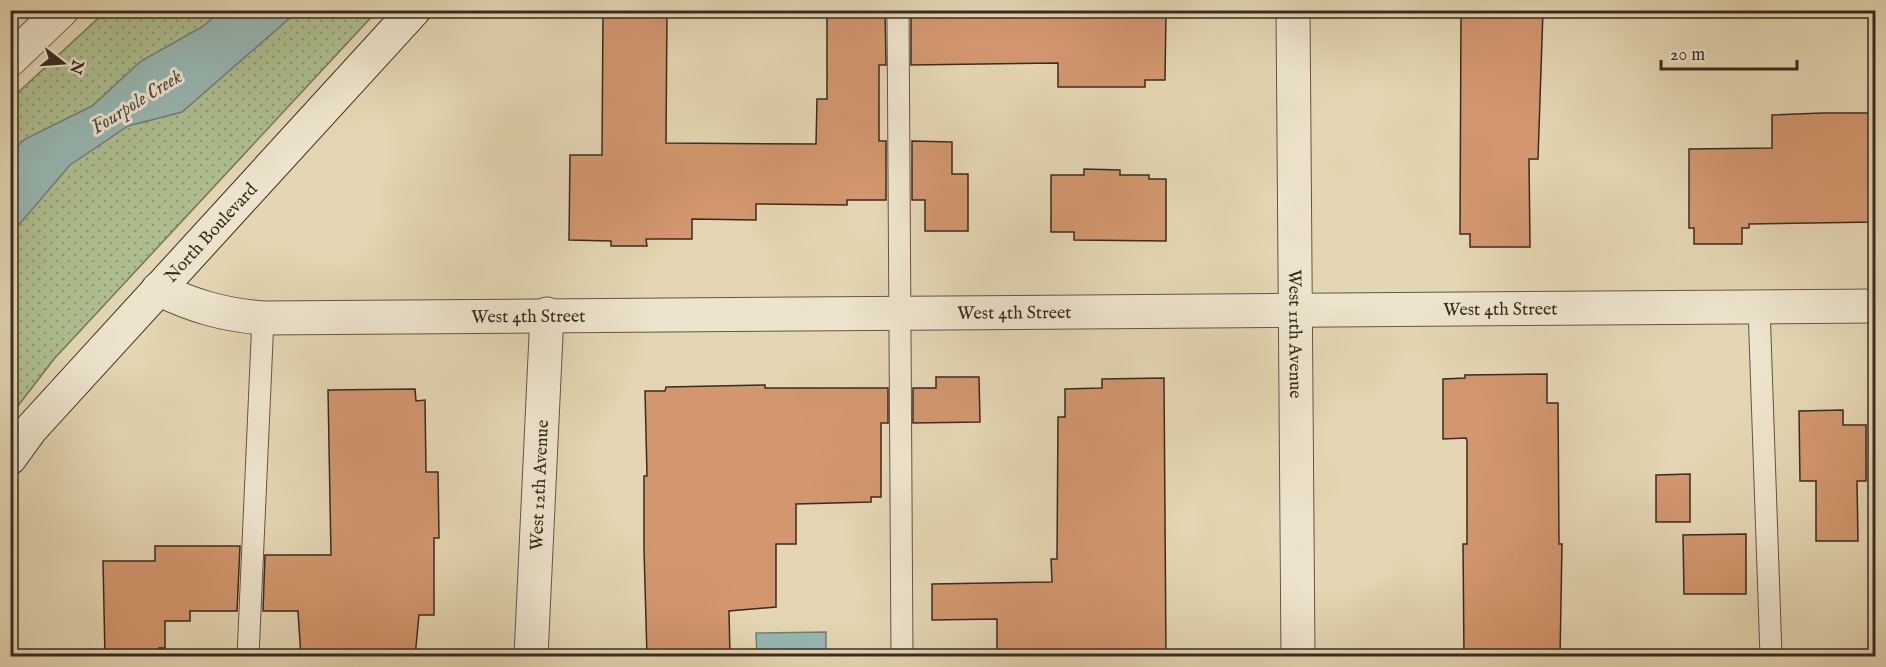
<svg xmlns="http://www.w3.org/2000/svg" width="1886" height="667" viewBox="0 0 1886 667" font-family="'IM FELL English',serif">
<defs>
<pattern id="park-dots" width="8" height="8" patternUnits="userSpaceOnUse" patternTransform="scale(1.5)"><rect width="8" height="8" fill="#aebf90"/><path d="M2 2h.1M6 6h.1" fill="none" stroke="#8f9b75" stroke-width="1.8" stroke-linecap="round"/></pattern>
</defs>
<rect width="100%" height="100%" fill="#e4d6b2"/>
<filter id="stains"><feTurbulence type="fractalNoise" baseFrequency=".00333" numOctaves="4"/><feColorMatrix values="0 0 0 0 .2 0 0 0 0 .09 0 0 0 0 .02 0 0 0 .5 -.17"/></filter>
<radialGradient id="worn" r=".72"><stop offset=".6" stop-color="#630" stop-opacity="0"/><stop offset="1" stop-color="#630" stop-opacity=".3"/></radialGradient>
<path fill="url(#park-dots)" stroke="#747659" stroke-width="1.5" d="M106,11H377L54,359L11,415V99Z"/>
<g fill="#97b7b3" stroke="#717f79" stroke-width="1.5">
<path d="M221,11H298L182,112L128,126L70,165L11,234V152L25,139L92,106L141,61L202,27Z"/>
<path d="M826,632V656H757L756,633Z"/>
</g>
<g fill="#d3976f" stroke="#392c22" stroke-width="1.5">
<path d="M603,10H667L666,143L816,144L817,99H827V10H885L886,65H879V141H886V200H847V205L756,204V220L692,219V239H646L647,246H611V241L569,240L570,155H602Z"/>
<path d="M911,10L1166,11L1165,80H1145V87H1058V63L911,65Z"/>
<path d="M1461,10H1543L1538,159H1529L1530,247H1470V234H1460Z"/>
<path d="M1822,113H1875V222L1749,224V228H1742V244H1694V228H1689V149L1772,148V115Z"/>
<path d="M912,141L952,142V174H968V231H925V200H912Z"/>
<path d="M1084,169L1120,170V175H1149V179H1166V241L1074,240V232H1051V175H1084Z"/>
<path d="M1547,374V403H1558L1559,544H1562L1560,657H1464L1463,544H1467V441L1466,438L1443,439V379L1465,378V375Z"/>
<path d="M936,377H979L980,422L913,423V388H936Z"/>
<path d="M1164,378L1166,657H1059V650L997,651V619L932,620V584L1052,582L1051,559H1057L1058,417H1065V389L1102,388V379Z"/>
<path d="M765,385V388H888V423H881V497H871V502L796,504V544H776V607L729,611L730,657H647L644,549V476H647L645,391H665L666,387Z"/>
<path d="M415,389L416,401L425,400L426,472H438L439,538H434V615H419L415,657H301L298,611H263L265,555H331L328,390Z"/>
<path d="M1843,410V425H1866V481H1857L1858,541H1816V481H1800L1799,411Z"/>
<path d="M1690,474V522H1656V475Z"/>
<path d="M1746,534V594H1684L1683,535Z"/>
<path d="M155,546H240L237,611H190V621H165V648H159V657H105L103,561H155Z"/>
</g>
<g fill="none" stroke-linecap="round" stroke-linejoin="round">
<defs>
<g id="lane">
<path d="M898,10L902,656"/>
<path d="M1759,307L1771,656"/>
<path d="M248,656L263,318"/>
</g>
<g id="street">
<path id="s1" d="M1293,10L1298,656"/>
<path d="M10,60L62,10"/>
<path id="s2" d="M158,289C193,306 224,315 263,318L1876,306"/>
<path id="s3" d="M531,656L547,314"/>
</g>
<g id="secondary">
<path id="s4" d="M10,458L31,429L414,10"/>
</g>
</defs>
<use href="#lane" stroke="#645646" stroke-width="23"/>
<use href="#street" stroke="#645646" stroke-width="35"/>
<use href="#secondary" stroke="#392c22" stroke-width="35"/>
<use href="#lane" stroke="#ede4cd" stroke-width="21"/>
<use href="#street" stroke="#ede4cd" stroke-width="33"/>
<use href="#secondary" stroke="#ede4cd" stroke-width="33"/>
</g>
<g text-anchor="middle" stroke-width="6" stroke-linejoin="round" paint-order="stroke">
<g font-size="18" fill="#392c22" stroke="#ede4cd">
<text dy="6" stroke="none"><textPath href="#s4" startOffset="302">North Boulevard</textPath></text>
<text dy="6" stroke="none"><textPath href="#s2" startOffset="1347">West 4th Street</textPath></text>
<text dy="6" stroke="none"><textPath href="#s2" startOffset="861">West 4th Street</textPath></text>
<text dy="6" stroke="none"><textPath href="#s2" startOffset="375">West 4th Street</textPath></text>
<text dy="6" stroke="none"><textPath href="#s1" startOffset="324">West 11th Avenue</textPath></text>
<text dy="6" stroke="none"><textPath href="#s3" startOffset="171">West 12th Avenue</textPath></text>
</g>
<g font-size="20" font-style="italic" fill="#504f46" stroke="#ede4cd">
<text transform="translate(136 101) rotate(-32)" y="7">Fourpole Creek</text>
</g>
</g>
<rect width="1886" height="667" fill="none" stroke="#e4d6b2" stroke-width="36"/>
<rect x="12" y="12" width="1862" height="643" fill="none" stroke="#392c22" stroke-width="3"/>
<rect x="18" y="18" width="1850" height="631" fill="none" stroke="#392c22" stroke-width="1.5"/>
<g transform="translate(63 63) rotate(107)" stroke="#ede4cd" stroke-width="4.5" paint-order="stroke">
<path d="M0-4.5L10 22L0 15L-10 22Z" fill="#392c22"/>
<text y="-9" font-size="16" font-weight="bold" text-anchor="middle" fill="#392c22">N</text>
</g>
<path d="M1661 60v9h136v-9" fill="none" stroke="#392c22" stroke-width="3"/>
<text x="1670" y="60" font-size="18" fill="#392c22" stroke="#ede4cd" stroke-width="4.5" paint-order="stroke">20 m</text>
<rect width="100%" height="100%" filter="url(#stains)"/>
<rect width="100%" height="100%" fill="url(#worn)"/>
</svg>
